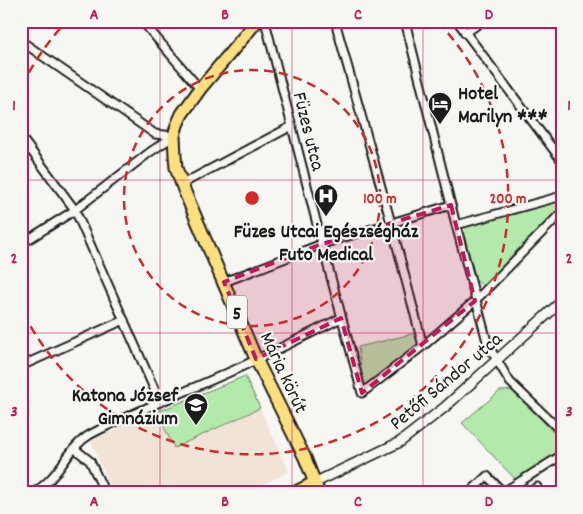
<svg xmlns="http://www.w3.org/2000/svg" width="583" height="514" viewBox="0 0 583 514" font-family="Dekko,sans-serif">
<rect width="100%" height="100%" fill="#f6f6f2"/>
<filter id="ink" filterUnits="userSpaceOnUse"><feTurbulence type="fractalNoise" baseFrequency=".02" numOctaves="2"/><feDisplacementMap in="SourceGraphic" scale="10" xChannelSelector="R" yChannelSelector="G"/><feConvolveMatrix kernelMatrix="1 2 1 2 8 2 1 2 1" color-interpolation-filters="sRGB"/></filter>
<g filter="url(#ink)">
<path fill="#f1e3d6" d="M245,376L289,472L243,493H112L91,440Z"/>
<g fill="#b3e9ab" stroke="#688264">
<path d="M562,200V208L483,287L476,280L462,226Z"/>
<path d="M416,333L419,345L364,388L358,347Z"/>
<path d="M245,376L260,408L174,448L157,412Z"/>
<path d="M515,390L562,442L560,452L557,455L516,480L462,423L500,391Z"/>
</g>
<g fill="none" stroke-linecap="round" stroke-linejoin="round">
<defs>
<g id="minor">
<path d="M142,21L200,89"/>
<path d="M265,21L322,244L362,393L423,346L475,301L562,212"/>
<path d="M335,21L391,223L423,346"/>
<path d="M405,21L456,225L488,345L510,382L562,432"/>
<path d="M457,21L562,161"/>
<path d="M465,33L483,21"/>
<path d="M21,41L155,134L174,136"/>
<path d="M21,137L75,210L160,402"/>
<path d="M182,184L292,126"/>
<path d="M456,225L562,196"/>
<path d="M21,244L75,210L150,152L174,136"/>
<path d="M224,282L322,244L451,205"/>
<path d="M21,366L124,320"/>
<path d="M75,449L90,461L105,493"/>
<path d="M32,493C61,478 66,448 91,434C141,408 194,389 245,365C277,350 309,334 341,318"/>
<path d="M469,493L487,476L503,492"/>
<path d="M502,493L562,455"/>
<path d="M528,493L537,487L539,493"/>
</g>
<path id="tertiary" d="M314,483L400,442L445,407L562,301"/>
<g id="primary">
<path d="M257,21L200,89L182,114L177,125L174,136L175,156L176,168L184,190L256,359L305,458L319,493"/>
<path d="M294,493L314,483"/>
</g>
</defs>
<use href="#minor" stroke="#1c1c1c" stroke-width="11"/>
<use href="#tertiary" stroke="#1c1c1c" stroke-width="12"/>
<use href="#primary" stroke="#1c1c1c" stroke-width="15"/>
<use href="#minor" stroke="#f6f6f2" stroke-width="7"/>
<use href="#tertiary" stroke="#f6f6f2" stroke-width="9"/>
<use href="#primary" stroke="#fce080" stroke-width="11"/>
</g>
</g>
<path fill="#c2185b" fill-opacity="0.2" stroke="#c2185b" stroke-width="4" stroke-dasharray="10 6" stroke-linejoin="round" d="M451,205L475,301L362,393L341,318L256,359L224,282L322,244Z"/>
<path fill="none" stroke="#c2185b" stroke-width="1" stroke-opacity="0.55" d="M160,21V493M292,21V493M423,21V493M21,180H562M21,333H562"/>
<g fill="none" stroke="#d62828" stroke-width="2.5" stroke-dasharray="9 6">
<circle cx="252" cy="198" r="128"/>
<path d="M22 86A256 256 0 0 1 66 22M438 22A256 256 0 1 1 22 310"/>
</g>
<defs>
<symbol id="hotel-pin" viewBox="-11 -11 22 30"><path d="M0 17L-7.5 6A9.5 9.5 0 1 1 7.5 6Z" fill="#1c1c1c" stroke="#f6f6f2"/><path d="M-6-4.5h1.5V1H6V5H4.5V3h-9V5H-6ZM-4 0a1.8 1.8 0 1 1 3.6 0ZM.5 0V-2.5h3Q6-2.5 6 0Z" fill="#fff"/></symbol>
<symbol id="hospital-pin" viewBox="-11 -11 22 30"><path d="M0 17L-7.5 6A9.5 9.5 0 1 1 7.5 6Z" fill="#1c1c1c" stroke="#f6f6f2"/><path d="M-5-5h3v3.5h4V-5h3V5h-3V1.5h-4V5h-3Z" fill="#fff"/></symbol>
<symbol id="school-pin" viewBox="-11 -11 22 30"><path d="M0 17L-7.5 6A9.5 9.5 0 1 1 7.5 6Z" fill="#1c1c1c" stroke="#f6f6f2"/><path d="M0-5L7-2L0 1L-7-2ZM-4 1L0 2.5L4 1V4Q0 6-4 4Z" fill="#fff"/></symbol>
</defs>
<g fill-rule="evenodd">
<use href="#hotel-pin" x="426" y="90" width="28" height="38"/>
<use href="#hospital-pin" x="312" y="182" width="28" height="38"/>
<use href="#school-pin" x="182" y="391" width="28" height="38"/>
</g>
<g text-anchor="middle" stroke-width="4.5" stroke-linejoin="round" paint-order="stroke">
<rect fill="#f6f6f2" stroke="#5d5d5c" stroke-width="1" x="227" y="295.5" width="20" height="33" rx="4"/>
<g font-size="19" font-weight="bold" fill="#1c1c1c">
<text x="237" y="319">5</text>
</g>
<g font-size="20" font-weight="bold" fill="#1c1c1c" stroke="#f6f6f2" text-anchor="start">
<text x="458" y="99">Hotel<tspan x="458" dy="23">Marilyn ***</tspan></text>
<text x="326" y="237" text-anchor="middle">Füzes Utcai Egészségház<tspan x="326" dy="23">Futo Medical</tspan></text>
<text x="178" y="401" text-anchor="end">Katona József<tspan x="178" dy="23">Gimnázium</tspan></text>
</g>
<g font-size="20" fill="#1c1c1c" stroke="#f6f6f2">
<text transform="translate(310 131) rotate(76)" y="7">Füzes utca</text>
<text transform="translate(285 372) rotate(65)" y="7">Mária körút</text>
<text transform="translate(445 380) rotate(-40)" y="7">Petőfi Sándor utca</text>
</g>
</g>
<circle cx="252" cy="198" r="8" fill="#d62828" stroke="#f6f6f2" stroke-width="2.5"/>
<g font-size="15" text-anchor="middle" font-weight="bold" fill="#d62828" stroke="#f6f6f2" stroke-width="4.5" stroke-linejoin="round" paint-order="stroke">
<text x="380" y="203">100 m</text>
<text x="508" y="203">200 m</text>
</g>
<rect width="583" height="514" fill="none" stroke="#f6f6f2" stroke-width="55"/>
<rect x="28" y="28" width="528" height="458" fill="none" stroke="#c2185b" stroke-width="2"/>
<g font-size="16" text-anchor="middle" font-weight="bold" fill="#c2185b">
<text x="94" y="19">A</text>
<text x="225" y="19">B</text>
<text x="358" y="19">C</text>
<text x="489" y="19">D</text>
<text x="14" y="110">1</text>
<text x="569" y="110">1</text>
<text x="14" y="263">2</text>
<text x="569" y="263">2</text>
<text x="14" y="416">3</text>
<text x="569" y="416">3</text>
<text x="94" y="506">A</text>
<text x="225" y="506">B</text>
<text x="358" y="506">C</text>
<text x="489" y="506">D</text>
</g>
</svg>
